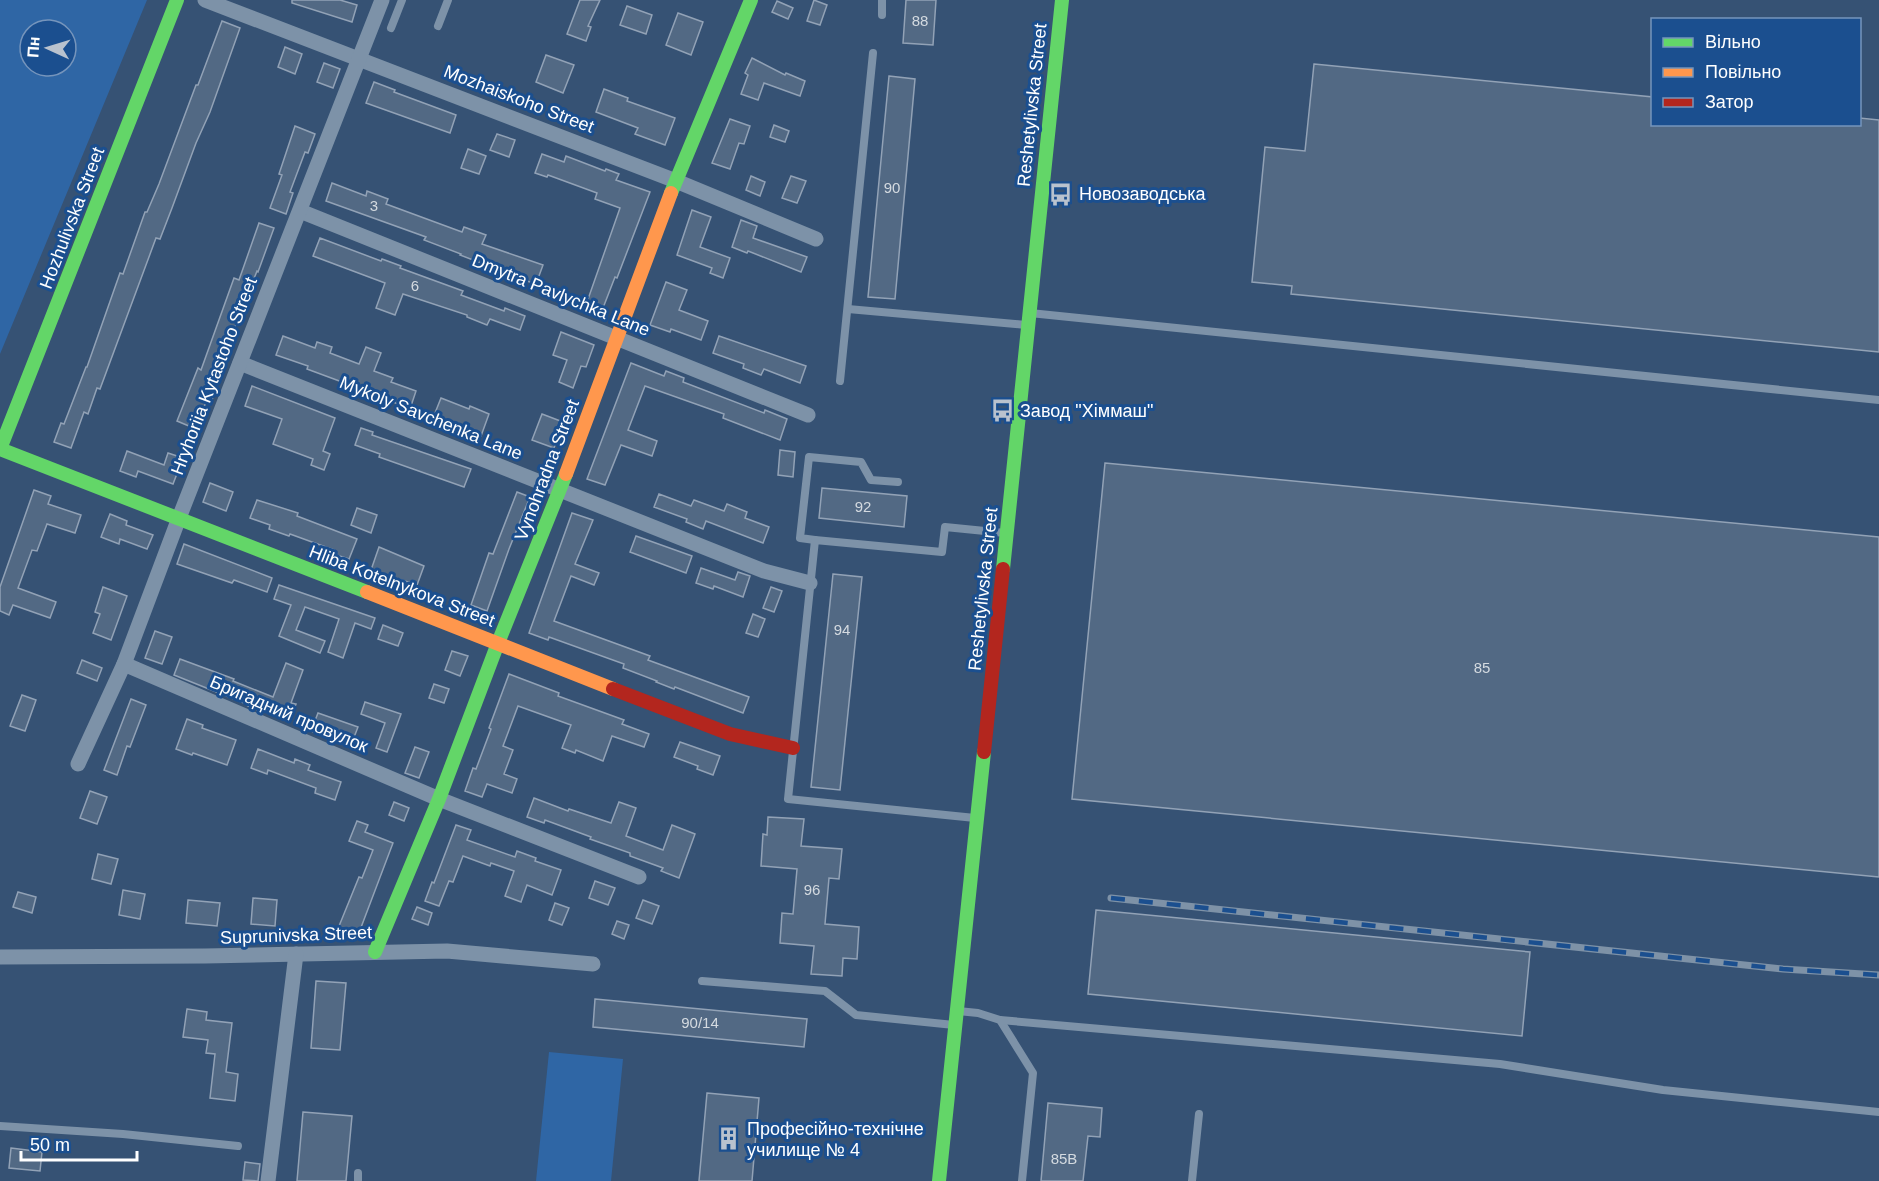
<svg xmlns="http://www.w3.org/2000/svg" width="1879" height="1181" viewBox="0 0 1879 1181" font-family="Arial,sans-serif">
<rect width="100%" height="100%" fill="#365274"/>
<g fill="#2f66a5" fill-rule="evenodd">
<path d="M0,0H147L0,354ZM30,30H66V66H30Z"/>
<path d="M549,1052L623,1059L611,1181H536Z"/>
</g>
<g fill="#526984" stroke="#92a2b6" stroke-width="1.5">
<path d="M292,0H340L357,5L352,22L292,3Z"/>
<path d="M580,0H600L588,26L591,27L586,41L567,34Z"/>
<path d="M814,0L827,5L820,25L807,21Z"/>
<path d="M906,0H936L933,45L903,43Z"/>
<path d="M777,1L793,8L788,19L772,12Z"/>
<path d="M627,6L652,15L646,34L620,25Z"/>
<path d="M678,13L703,22L691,55L666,45Z"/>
<path d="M222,21L240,28L210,112L196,143L172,208L160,239L156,238L100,389L97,388L88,414L84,412L71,448L54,442L61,423L64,424L86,367H87L120,273L123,274L145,212H147L159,184L196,85H198Z"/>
<path d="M285,47L302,54L295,74L278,67Z"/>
<path d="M546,55L574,65L563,93L536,82Z"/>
<path d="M752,58L785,75L786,73L805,81L800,96L764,83L758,100L741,94L748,75L745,73Z"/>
<path d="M324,63L340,69L333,88L317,82Z"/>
<path d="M1314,64L1653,97V124H1860V118L1879,120V352L1291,294L1292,286L1252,282L1265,147L1305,151Z"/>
<path d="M889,76L915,79L895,299L868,297Z"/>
<path d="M374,82L395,90L394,92L456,115L450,133L366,103Z"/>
<path d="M604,89L628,98L627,101L675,118L665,145L635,134L638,128L596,112Z"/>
<path d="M730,119L750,126L744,144L739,143L730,169L712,163Z"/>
<path d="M774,125L789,131L785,142L770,137Z"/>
<path d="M295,126L315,134L308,153L305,152L290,192L293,193L286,214L270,208L282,175L279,174Z"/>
<path d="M497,134L515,140L509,157L490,150Z"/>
<path d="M468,149L486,156L479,174L461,168Z"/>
<path d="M542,154L564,162L566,156L605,171L606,169L619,174L616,180L650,192L617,278L615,277L603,308L587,302L620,208L595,199L597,193L548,175L547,177L535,173Z"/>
<path d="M751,176L765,182L760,196L746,190Z"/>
<path d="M791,176L806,181L797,203L782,198Z"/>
<path d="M332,183L366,196L367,191L388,199L386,204L462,232L464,227L486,235L482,244L543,265L536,284L494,270V268L460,255L461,254L424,240L426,237L326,201Z"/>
<path d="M692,210L711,217L700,247L730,258L723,278L710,273L712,268L677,255Z"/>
<path d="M741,220L757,226L753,238L807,257L801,272L748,251L747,253L732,247Z"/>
<path d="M259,223L274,228L258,272L257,271L216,375L220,377L212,400L207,399L196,429L177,421L198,368L201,370L234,278L239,280Z"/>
<path d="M320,238L381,261L382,259L401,266L400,268L463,291L461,295L504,311L505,308L525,316L520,330L490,319L487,325L467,317V315L403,294L395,315L376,308L385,283L313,256Z"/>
<path d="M666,282L687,290L679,310L708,321L701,340L671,329L670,332L650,325Z"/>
<path d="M561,332L594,345L586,367L581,366L573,388L559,382L567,360L553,355Z"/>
<path d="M283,336L315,348L317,342L332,347L330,353L359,364L366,347L381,353L374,371L393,378L391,382L416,391L410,409L369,392L307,369L308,366L276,355Z"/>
<path d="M719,336L806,366L800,383L764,369L761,375L743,368L744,364L713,353Z"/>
<path d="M631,363L664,376L666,371L684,378L683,382L764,413L765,410L787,419L780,440L723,418L724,414L645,386L628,430L657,441L652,456L621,445L605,485L587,479Z"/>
<path d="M252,386L335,418L323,451L330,454L324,470L311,465L313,459L273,444L282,419L245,406Z"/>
<path d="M441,398L469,409L470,406L489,414L481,436L433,418Z"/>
<path d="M542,414L563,422L554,448L532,440Z"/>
<path d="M361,428L373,432L372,435L471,469L464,487L379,457L380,454L355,445Z"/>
<path d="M780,450L795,452L793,477L778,475Z"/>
<path d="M127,451L164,465L168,453L183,458L173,484L138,471L136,477L120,471Z"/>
<path d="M1105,463L1879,537V877L1072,799Z"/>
<path d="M210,483L233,492L226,511L203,502Z"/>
<path d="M822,488L907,496L904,527L819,518Z"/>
<path d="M34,490L51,496L48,504L81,515L75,533L47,524L37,551L32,550L18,588L56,602L50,618L13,605L9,615L0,611V587Z"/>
<path d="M517,492L530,497L509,549L487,611L471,605L489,553L493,554Z"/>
<path d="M659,494L691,506L694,500L724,511L727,504L747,512L745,518L769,527L763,543L706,521L703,529L686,522L687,519L654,507Z"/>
<path d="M257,500L298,513L297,516L357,539L349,559L333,554L334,550L290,534L289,536L269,529L270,525L250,518Z"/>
<path d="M357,508L377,515L371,533L351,525Z"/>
<path d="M572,513L593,520L575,564L599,573L594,585L571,576L554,621L650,656L648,660L749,697L743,713L675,687L674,689L656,682L657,681L623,668L624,664L549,637L548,640L529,633Z"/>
<path d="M110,514L127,521L126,525L153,535L147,549L120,539L119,544L101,537Z"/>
<path d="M636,536L692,556L686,573L630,552Z"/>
<path d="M184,544L272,578L267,592L234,580L232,583L177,564Z"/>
<path d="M379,547L424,566L417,585L371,570Z"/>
<path d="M701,568L735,580L738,572L750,576L743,597L714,586L713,589L696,583Z"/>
<path d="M833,574L862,577L840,790L811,787Z"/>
<path d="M279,585L375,618L371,629L355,623L343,658L328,652L339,619L305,607L296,630L325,641L320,653L279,636L291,605L274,599Z"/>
<path d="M103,587L127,596L111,640L93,633L100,614L95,612Z"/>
<path d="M771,587L782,591L774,612L763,608Z"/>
<path d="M753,614L765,619L758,637L746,633Z"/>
<path d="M383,625L403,633L398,646L378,639Z"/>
<path d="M155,631L172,637L162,664L145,658Z"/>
<path d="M452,651L468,656L460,676L445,670Z"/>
<path d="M180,659L234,679L233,681L273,697L286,663L303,670L291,703L296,704L290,719L264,710L263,712L248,706L249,705L174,675Z"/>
<path d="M82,660L102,668L97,681L77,673Z"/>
<path d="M509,674L559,693L558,696L624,720L622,724L649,734L644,747L612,736L603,761L576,750L575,753L562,748L571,725L518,706L503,746L513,750L504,774L517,779L512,793L487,784L482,797L465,791L473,768L476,769L491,729L489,728Z"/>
<path d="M434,684L449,689L444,703L429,698Z"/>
<path d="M22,695L36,700L25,731L10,726Z"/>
<path d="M131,699L146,705L130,747L127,746L117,775L104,770Z"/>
<path d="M365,702L401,714L387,752L376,748L385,723L361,714Z"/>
<path d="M318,713L358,727L351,745L311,731Z"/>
<path d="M187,719L203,725L202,728L236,740L227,765L193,753L192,755L176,749Z"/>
<path d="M680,742L720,756L713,775L697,769L698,766L674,757Z"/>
<path d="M415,747L429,752L419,778L405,773Z"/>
<path d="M258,749L294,763L295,759L310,765L308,770L341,782L335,800L315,793L316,788L268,770L267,774L251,768Z"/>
<path d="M90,791L107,797L97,824L80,818Z"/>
<path d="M534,798L568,811L569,809L611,823L619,802L636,808L626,836L663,850L672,825L695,834L679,878L661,871L663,868L630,856V853L590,839L591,837L545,820L544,823L527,817Z"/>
<path d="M394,802L409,808L404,821L389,815Z"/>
<path d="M768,817L804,819L801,846L842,849L839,879L829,878L825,924L859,927L857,959L843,958L842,976L811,974L814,946L780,943L782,913L793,914L797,869L761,866L763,834L767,835Z"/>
<path d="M357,821L368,825L365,832L393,843L357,938L337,931L359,877L362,878L373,850L349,841Z"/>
<path d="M456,825L471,830L467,840L515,857L517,851L536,858L535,861L561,870L552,895L527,885L521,902L505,896L514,871L491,863L490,866L463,856L453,882L449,881L439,906L425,901L432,882L434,883Z"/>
<path d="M98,854L118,859L111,884L92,879Z"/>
<path d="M595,881L615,888L608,905L589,898Z"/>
<path d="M123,890L145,894L140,919L119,915Z"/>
<path d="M18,892L36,897L32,913L13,907Z"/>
<path d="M253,898L277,900L275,926L251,924Z"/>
<path d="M188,900L220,903L217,926L186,923Z"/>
<path d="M643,900L659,906L652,924L636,918Z"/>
<path d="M555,903L569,908L562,925L549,920Z"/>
<path d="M417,907L432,913L428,925L412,919Z"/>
<path d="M1096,910L1530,952L1522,1036L1088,994Z"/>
<path d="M617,921L629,925L624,939L612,934Z"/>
<path d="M316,981L346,983L340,1050L311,1048Z"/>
<path d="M595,999L807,1019L804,1047L593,1027Z"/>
<path d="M187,1009L207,1012L206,1020L232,1023L226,1072L238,1074L235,1101L210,1098L215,1054L206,1053L208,1040L183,1037Z"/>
<path d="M707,1093L759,1098L752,1181H699Z"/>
<path d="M1048,1103L1102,1108L1100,1137L1088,1136L1083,1181H1041Z"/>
<path d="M303,1112L352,1116L346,1181H297Z"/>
<path d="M11,1148L42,1152L40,1171L9,1168Z"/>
<path d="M245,1162L260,1164L258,1181L243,1180Z"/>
</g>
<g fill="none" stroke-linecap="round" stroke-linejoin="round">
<g stroke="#7d92a8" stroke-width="8">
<path d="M882,15V0"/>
<path d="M438,26L448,0"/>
<path d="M391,28L402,0"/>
<path d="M848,309L1026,325"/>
<path d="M1030,313L1879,400"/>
<path d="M840,381L873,53"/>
<path d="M815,540L800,538L809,457L861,462L871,480L898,482"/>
<path d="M975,818L788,799L815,540L942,552L945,527L1005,533"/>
<path d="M702,981L825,991L856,1015L954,1025"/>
<path d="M958,1011L978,1013L1000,1020L1033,1073L1022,1181"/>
<path d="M1000,1020L1500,1064L1663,1090L1879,1112"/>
<path d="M0,1126L123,1134L238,1146"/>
<path d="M358,1181V1173"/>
<path d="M1192,1181L1199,1114"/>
</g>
<g stroke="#7d92a8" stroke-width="15">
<path d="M205,0L676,181L816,239"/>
<path d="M300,211L808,415"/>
<path d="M240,363L764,571L810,583"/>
<path d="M124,664L439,799L639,877"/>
<path d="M78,764L124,664L179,518L382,0"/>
<path d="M0,957L205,956L447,951L593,964"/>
<path d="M268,1181L296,954"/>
</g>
<g stroke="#63d668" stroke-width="14">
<path d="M671,193L751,0"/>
<path d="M0,449L367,592"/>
<path d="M0,449L177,0"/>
<path d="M1003,569L1062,0"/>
<path d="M375,952L439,799L498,643L566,474"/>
<path d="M939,1181L984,752"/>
</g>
<g stroke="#ff974d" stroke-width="14">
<path d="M566,474L671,193"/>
<path d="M367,592L613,689"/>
</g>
<g stroke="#b3261e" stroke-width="14">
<path d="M613,689L730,734L793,748"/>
<path d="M984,752L1003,569"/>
</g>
<defs>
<path id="rail" d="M1111,898L1783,969L1879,975"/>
</defs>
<use href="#rail" stroke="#7e92a7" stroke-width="7"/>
<use href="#rail" stroke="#1b4f8f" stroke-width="4.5" stroke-dasharray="14" stroke-linecap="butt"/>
</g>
<defs>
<symbol id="bus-bare" viewBox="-9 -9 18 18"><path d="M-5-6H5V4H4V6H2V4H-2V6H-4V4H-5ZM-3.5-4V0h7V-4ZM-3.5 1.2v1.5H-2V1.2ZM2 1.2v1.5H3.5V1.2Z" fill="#b9c2ce" stroke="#1b4f8f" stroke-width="2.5" paint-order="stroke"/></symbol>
<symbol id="building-bare" viewBox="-9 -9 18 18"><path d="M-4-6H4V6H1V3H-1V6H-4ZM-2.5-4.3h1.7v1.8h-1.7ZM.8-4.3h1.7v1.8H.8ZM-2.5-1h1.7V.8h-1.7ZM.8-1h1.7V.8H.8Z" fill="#b9c2ce" stroke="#1b4f8f" stroke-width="2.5" paint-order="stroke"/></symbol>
</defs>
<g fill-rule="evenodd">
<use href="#bus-bare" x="1044" y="178" width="33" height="33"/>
<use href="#bus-bare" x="986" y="394" width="33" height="33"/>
<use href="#building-bare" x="712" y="1122" width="33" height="33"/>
</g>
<g text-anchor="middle" stroke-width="6" stroke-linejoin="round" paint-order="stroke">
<g font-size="15" fill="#d4dae0">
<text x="920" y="26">88</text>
<text x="892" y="193">90</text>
<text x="374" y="211">3</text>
<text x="415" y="291">6</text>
<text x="863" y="512">92</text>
<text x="842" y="635">94</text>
<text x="1482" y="673">85</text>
<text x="812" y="895">96</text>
<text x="700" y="1028">90/14</text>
<text x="1064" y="1164">85В</text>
</g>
<g font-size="18" fill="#fff" stroke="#1b4f8f">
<text transform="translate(519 99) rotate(21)" y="6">Mozhaiskoho Street</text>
<text transform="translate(1032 105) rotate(-84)" y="6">Reshetylivska Street</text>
<text transform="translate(72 218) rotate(-69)" y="6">Hozhulivska Street</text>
<text transform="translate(561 295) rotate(22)" y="6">Dmytra Pavlychka Lane</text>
<text transform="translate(214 376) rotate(-69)" y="6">Hryhoriia Kytastoho Street</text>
<text transform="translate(431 418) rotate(22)" y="6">Mykoly Savchenka Lane</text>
<text transform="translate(547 470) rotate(-69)" y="6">Vynohradna Street</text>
<text transform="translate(402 586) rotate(21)" y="6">Hliba Kotelnykova Street</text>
<text transform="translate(983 589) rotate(-84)" y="6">Reshetylivska Street</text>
<text transform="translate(289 714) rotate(23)" y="6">Бригадний провулок</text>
<text transform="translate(296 935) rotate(-2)" y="6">Suprunivska Street</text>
</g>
<g font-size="18" fill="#fff" stroke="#1b4f8f" text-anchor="start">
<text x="1079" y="200">Новозаводська</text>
<text x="1020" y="417">Завод "Хіммаш"</text>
<text x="747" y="1135">Професійно-технічне<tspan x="747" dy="21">училище № 4</tspan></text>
</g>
</g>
<rect x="1651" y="18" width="210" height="108" fill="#1b4f8f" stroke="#7695bc" stroke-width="1.5"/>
<rect x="1663" y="38" width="30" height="9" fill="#63d668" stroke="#7695bc" stroke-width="1.5"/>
<text x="1705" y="48" font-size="18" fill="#ffffff">Вільно</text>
<rect x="1663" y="68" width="30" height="9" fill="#ff974d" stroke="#7695bc" stroke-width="1.5"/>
<text x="1705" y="78" font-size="18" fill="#ffffff">Повільно</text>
<rect x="1663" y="98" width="30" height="9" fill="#b3261e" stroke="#7695bc" stroke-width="1.5"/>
<text x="1705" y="108" font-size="18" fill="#ffffff">Затор</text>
<g transform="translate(48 48) rotate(274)"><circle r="28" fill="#1b4f8f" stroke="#7695bc" stroke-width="1.5"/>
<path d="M0-4.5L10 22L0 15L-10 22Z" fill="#b9c2ce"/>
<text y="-9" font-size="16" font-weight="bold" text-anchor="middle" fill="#ffffff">Пн</text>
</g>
<path d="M21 1151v9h116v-9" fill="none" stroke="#ffffff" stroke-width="3"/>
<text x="30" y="1151" font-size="18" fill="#ffffff" stroke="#1b4f8f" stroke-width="4.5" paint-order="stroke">50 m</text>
</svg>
